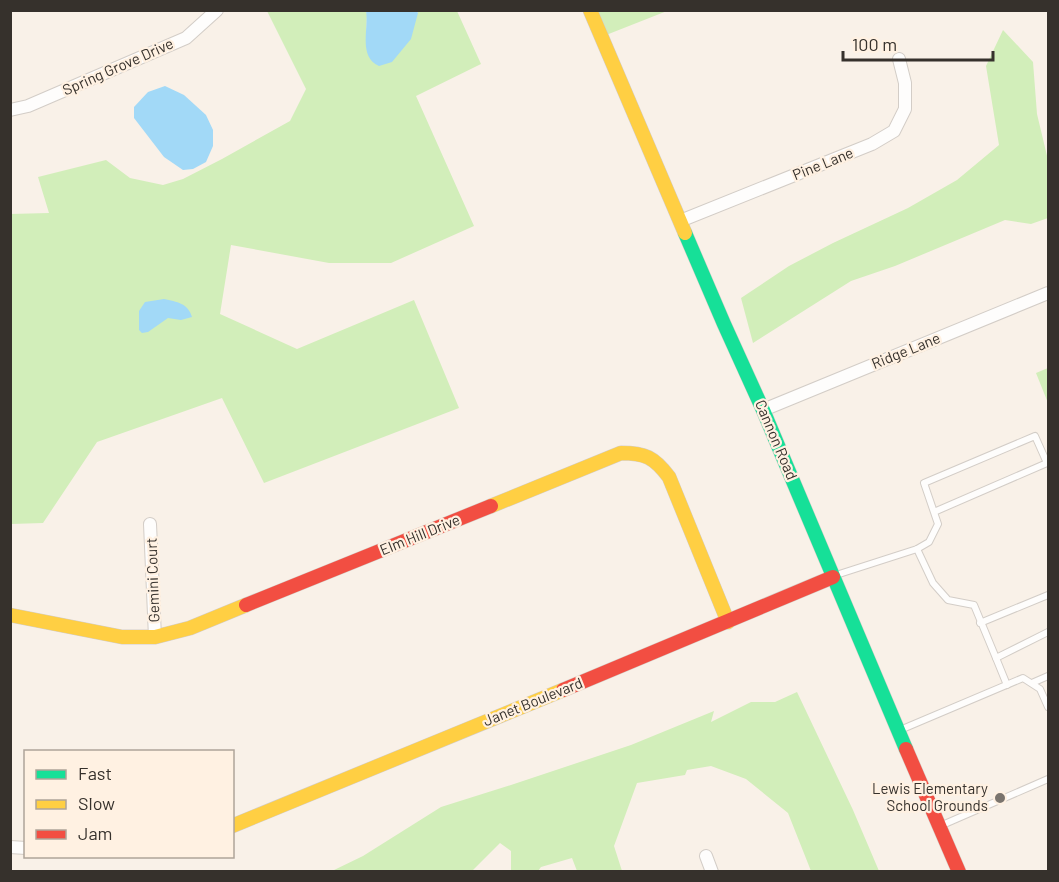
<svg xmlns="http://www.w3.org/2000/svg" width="1059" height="882" viewBox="0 0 1059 882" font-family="Barlow,sans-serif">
<rect width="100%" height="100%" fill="#f9f1e8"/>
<g fill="#d2eeba">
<path d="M267,11H366L367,14L366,36L418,13L417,11H457L481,64L416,96L474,226L391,263H329L231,245L220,314L297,349L414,300L459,408L264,483L222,398L97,442L43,523L11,524L10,214L49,213L38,177L106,160L130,178L163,185L183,179L222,159L290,121L306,89Z"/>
<path d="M590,11H667L601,37Z"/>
<path d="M1003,30L1033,62L1037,114L1048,160V218L1031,224L1005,220L895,266L851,281L753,343L741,298L789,266L833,243L908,208L957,180L999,145L986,66Z"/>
<path d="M1048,368V403L1036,373Z"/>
<path d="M797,692L853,810L879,871H811L788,813L746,779L711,766L687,770L685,775L637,783L614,846L622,871H577L572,858L541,867L538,871H511V851L500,843L472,871H332L363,856L441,807L511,785L631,745L714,711L711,722L751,702H775Z"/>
</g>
<g fill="#a2d9f7">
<path d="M366,11H417L418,13L411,39L392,62L379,66C358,57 369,28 366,11Z"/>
<path d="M165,86L184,95L206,115L213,130V146L206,162L193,169L183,170L164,157L134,118V107L148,92Z"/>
<path d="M164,299C177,302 188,303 192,317L181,320L168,318L148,332L142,333L139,330V311L145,302Z"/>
</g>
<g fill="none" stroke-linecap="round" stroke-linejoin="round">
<defs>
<g id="lane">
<path d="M917,549L933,583L948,600L974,605L996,658L1048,632"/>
<path d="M833,576L917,549L929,542L938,524L924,483L1035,436L1047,463L934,512"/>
<path d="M980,623L1048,595"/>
<path d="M996,658L1007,685"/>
<path d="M1032,683L1048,676"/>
<path d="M900,730L1023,678L1040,689L1048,707"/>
<path d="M940,826L1048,779"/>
</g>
<g id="street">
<path d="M10,110L28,106L186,38L217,10"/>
<path d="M680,221L872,144L894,131L905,109V83L899,59"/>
<path d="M763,410L1048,293"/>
<path d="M150,524L155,637"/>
<path d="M10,847L26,848"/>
<path d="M706,856L712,872"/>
</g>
<path id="fast" d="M685,233L724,324L763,410L906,749"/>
<g id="slow">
<path d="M590,10L685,233"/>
<path d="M491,506L621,453C645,453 654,457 669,477L728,622"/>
<path d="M10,615L122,637H155L190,628L246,605"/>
<path d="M232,826L563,690"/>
</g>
<g id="jam">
<path d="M246,605L491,506"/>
<path d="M563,690L833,577"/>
<path d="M906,749L959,872"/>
</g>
</defs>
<use href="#lane" stroke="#d3cdc7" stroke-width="8"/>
<use href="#street" stroke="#d3cdc7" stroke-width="14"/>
<use href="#fast" stroke="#d3cdc7" stroke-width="15"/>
<use href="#slow" stroke="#d3cdc7" stroke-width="15"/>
<use href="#jam" stroke="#d3cdc7" stroke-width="15"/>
<use href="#lane" stroke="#fefdfc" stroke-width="6"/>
<use href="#street" stroke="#fefdfc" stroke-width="12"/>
<use href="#fast" stroke="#16e098" stroke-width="14"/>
<use href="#slow" stroke="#ffcf43" stroke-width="14"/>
<use href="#jam" stroke="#f24e42" stroke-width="14"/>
</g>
<circle fill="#7a746e" stroke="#fff1e2" stroke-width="2" cx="1000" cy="798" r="6"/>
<g text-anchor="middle" stroke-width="4.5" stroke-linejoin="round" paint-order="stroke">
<g font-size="15" fill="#36312c" stroke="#fff1e2">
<text transform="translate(118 67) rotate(-24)" y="5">Spring Grove Drive</text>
<text transform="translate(823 164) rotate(-22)" y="5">Pine Lane</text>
<text transform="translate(906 351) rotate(-22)" y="5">Ridge Lane</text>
<text transform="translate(776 440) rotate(67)" y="5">Cannon Road</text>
<text transform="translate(420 535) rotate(-22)" y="5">Elm Hill Drive</text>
<text transform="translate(153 580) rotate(-92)" y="5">Gemini Court</text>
<text transform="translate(533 702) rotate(-22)" y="5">Janet Boulevard</text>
</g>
<g font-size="15" fill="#36312c" stroke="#fff1e2" text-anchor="end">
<text x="988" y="794">Lewis Elementary<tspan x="988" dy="17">School Grounds</tspan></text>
</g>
</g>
<rect width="1059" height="882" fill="none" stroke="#36312c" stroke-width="24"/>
<rect x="24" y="750" width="210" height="108" fill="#fff1e2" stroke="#afa499" stroke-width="1.5"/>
<rect x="36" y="770" width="30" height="9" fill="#16e098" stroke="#afa499" stroke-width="1.5"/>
<text x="78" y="780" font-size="18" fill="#36312c">Fast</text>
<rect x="36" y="800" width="30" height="9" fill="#ffcf43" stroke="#afa499" stroke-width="1.5"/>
<text x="78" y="810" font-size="18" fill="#36312c">Slow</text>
<rect x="36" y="830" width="30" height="9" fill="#f24e42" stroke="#afa499" stroke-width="1.5"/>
<text x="78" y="840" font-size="18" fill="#36312c">Jam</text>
<path d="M843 51v9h150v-9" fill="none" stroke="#36312c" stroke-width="3"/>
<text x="852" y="51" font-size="18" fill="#36312c" stroke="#fff1e2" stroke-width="4.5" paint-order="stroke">100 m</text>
</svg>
